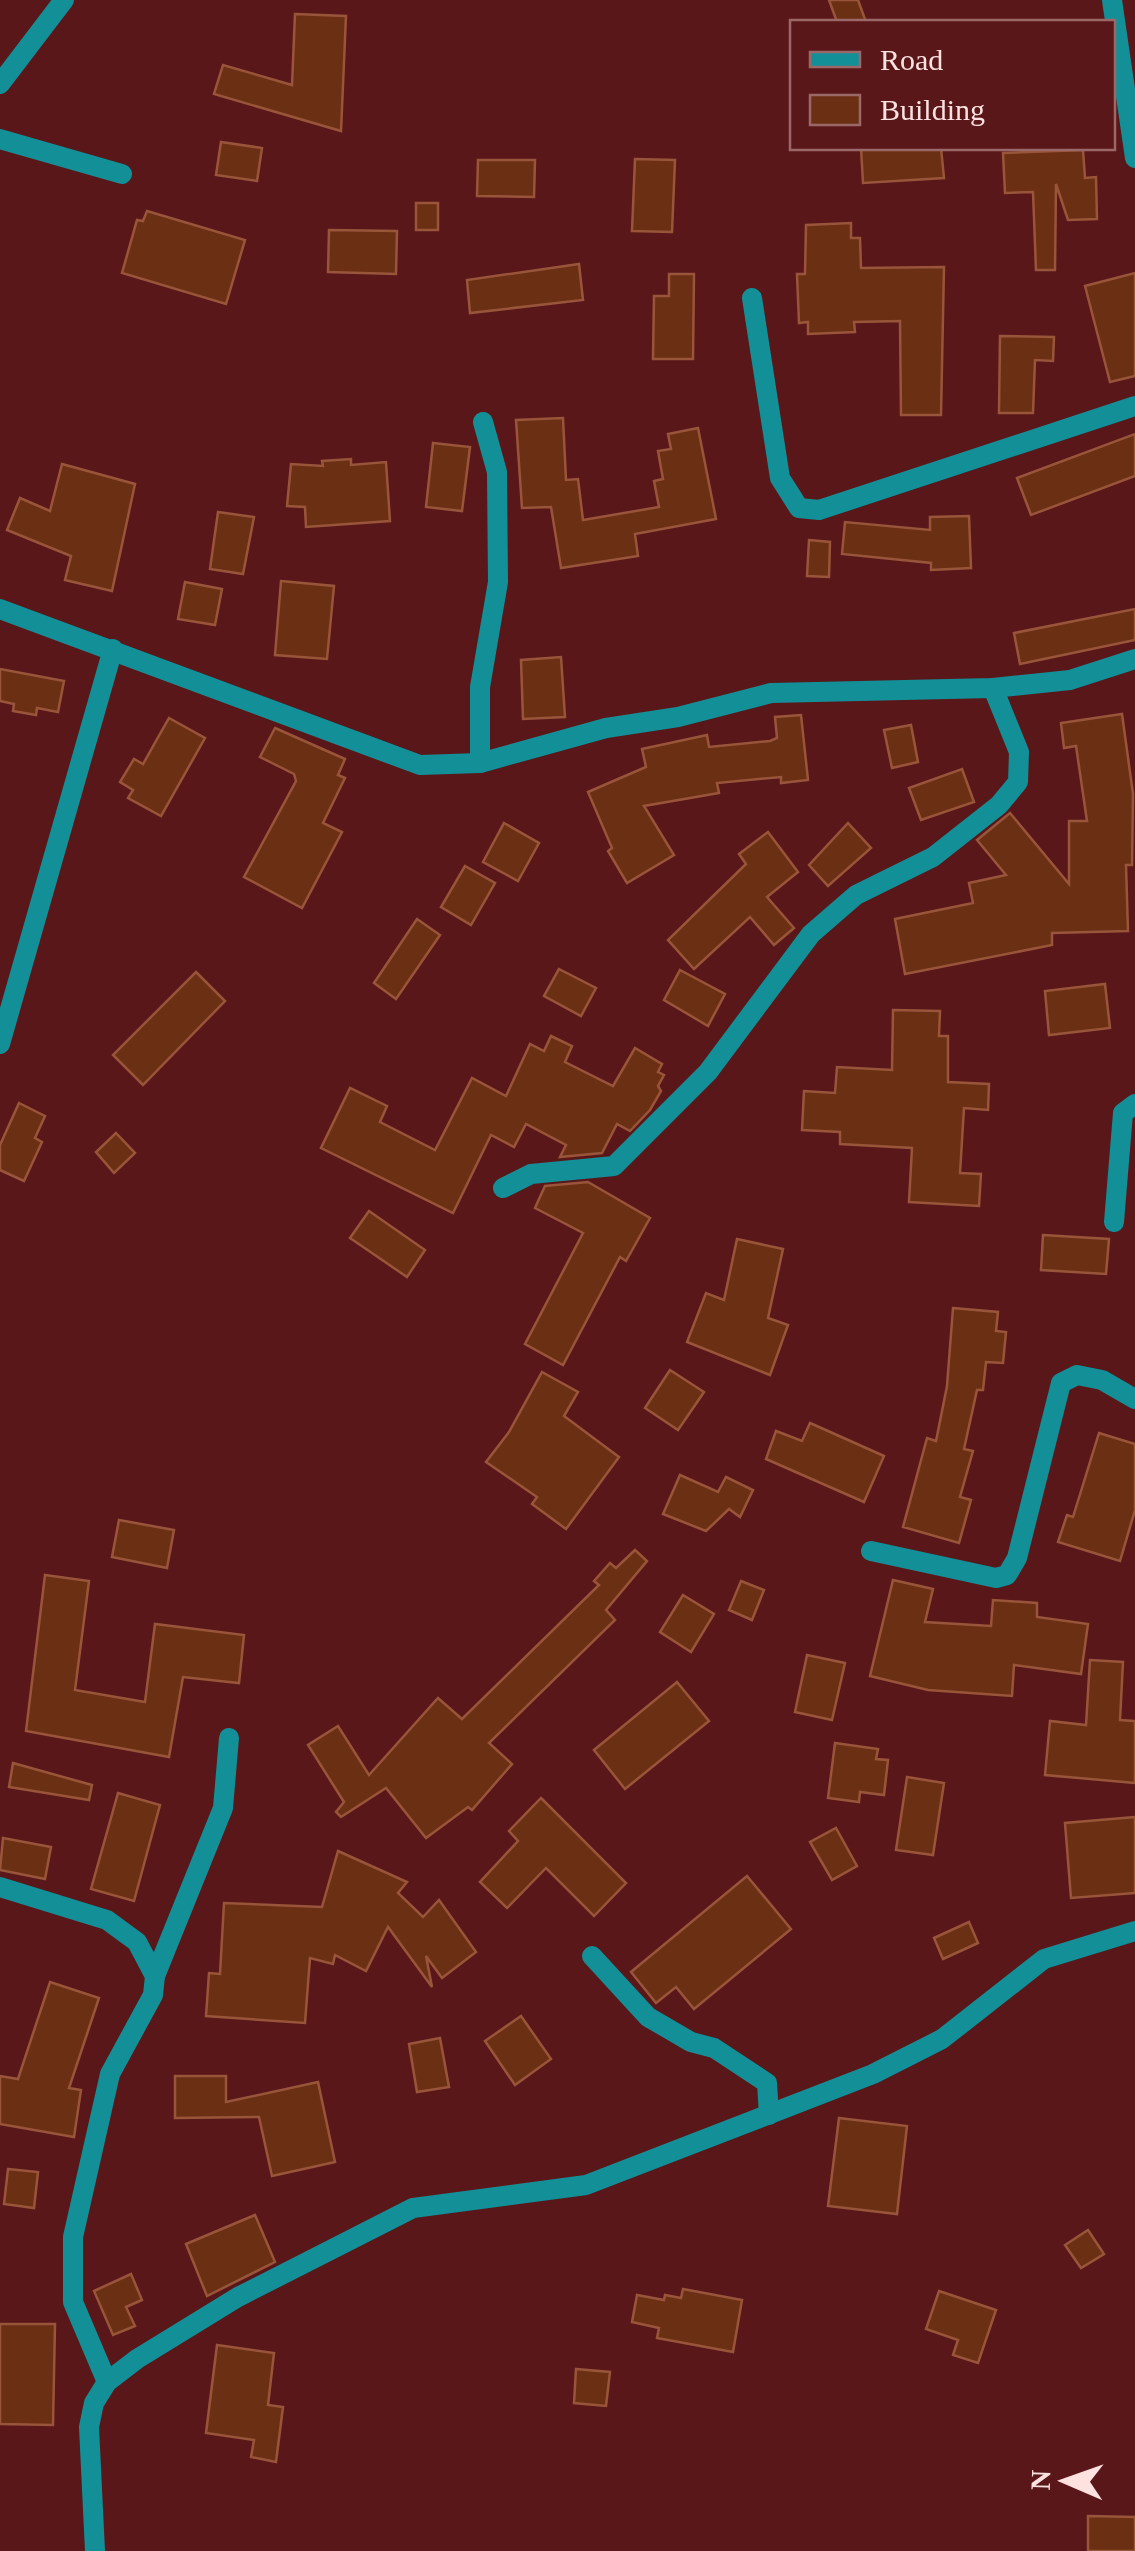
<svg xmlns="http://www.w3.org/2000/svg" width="1135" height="2551" viewBox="0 0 1135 2551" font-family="Georgia,serif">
<rect width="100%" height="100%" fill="#591719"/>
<g fill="#6b2f14" stroke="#98553a" stroke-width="2.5">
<path d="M829,0H858L866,22H837Z"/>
<path d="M295,14L346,16L341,131L214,94L223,65L292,85Z"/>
<path d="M221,142L262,148L257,181L216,175Z"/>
<path d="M861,148H941L944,178L863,183Z"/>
<path d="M1083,150L1085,178L1096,177L1097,219L1068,220L1056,184L1055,270H1036L1033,192L1005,193L1003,153Z"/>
<path d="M635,159L675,160L672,232L632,231Z"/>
<path d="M478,160H535L534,197L477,196Z"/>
<rect x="416" y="203" width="22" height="27"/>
<path d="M147,211L245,240L226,304L122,273L137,220L143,221Z"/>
<path d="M851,223V238H860L861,268L944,267L941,415H901L900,321L854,322L855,332L808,334V322L799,323L797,274H805L806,225Z"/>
<path d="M329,230L397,231L396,274L328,272Z"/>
<path d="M579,264L583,300L470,313L467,280Z"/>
<path d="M1135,273V376L1110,382L1085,286Z"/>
<path d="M669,274H694L693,359H653L654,296H669Z"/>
<path d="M1000,336L1054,337L1053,361L1035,360L1033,413H999Z"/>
<path d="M563,418L566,480L578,479L583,520L659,507L654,481L663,479L658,451L671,449L668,434L698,428L716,519L635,534L638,556L561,568L551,507L522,508L516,420Z"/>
<path d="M1135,434V476L1031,515L1017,478Z"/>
<path d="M433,443L470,447L462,511L426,507Z"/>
<path d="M351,459V465L386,462L390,521L306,527L305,507L287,506L291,464L323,466L322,461Z"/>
<path d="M62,464L135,484L112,591L65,580L71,556L7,530L20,498L50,511Z"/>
<path d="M218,512L254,517L243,574L210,569Z"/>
<path d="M969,516L971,568L931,570V563L842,554L845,522L930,530V517Z"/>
<path d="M809,540L830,542L829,577L807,576Z"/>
<path d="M281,581L334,586L327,659L275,655Z"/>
<path d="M185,582L222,589L215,625L178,619Z"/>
<path d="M1135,609V640L1020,664L1014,633Z"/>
<path d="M561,657L565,717L523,719L521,660Z"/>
<path d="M0,669L64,681L58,712L37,708L36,715L13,711L14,704L0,701Z"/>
<path d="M1122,714L1133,794L1132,865H1126L1128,931L1052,933V945L905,974L895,919L973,903L969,883L1006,875L977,840L1010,813L1069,884V821H1087L1076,746L1064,748L1061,723Z"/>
<path d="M801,715L808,780L781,783V777L717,783L719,793L644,806L674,855L627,883L608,851L612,848L588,792L646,767L642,749L707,735L709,747L770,741L777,738L775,717Z"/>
<path d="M169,718L205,738L161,816L128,798L133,790L120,782L134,759L143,764Z"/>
<path d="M911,725L918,762L892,768L884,730Z"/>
<path d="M275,728L345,759L338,775L345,778L323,823L342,832L302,908L244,877L296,781L294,774L260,757Z"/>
<path d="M962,769L974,802L921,820L909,788Z"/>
<path d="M504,823L539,843L518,881L483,862Z"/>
<path d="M848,823L871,848L828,886L809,865Z"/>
<path d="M768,832L798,872L767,897L794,928L774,945L750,917L694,969L668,940L746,864L739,854Z"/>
<path d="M465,866L495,883L471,925L441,907Z"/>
<path d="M417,919L440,935L396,999L374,983Z"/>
<path d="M559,969L596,988L581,1016L544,996Z"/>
<path d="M680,970L725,994L708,1026L664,1000Z"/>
<path d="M196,972L225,1001L143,1085L113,1055Z"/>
<path d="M1105,984L1110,1028L1049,1035L1045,991Z"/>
<path d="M893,1010L940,1011L939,1036H948V1082L989,1084L988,1110L964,1108L960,1173L981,1174L979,1206L909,1202L912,1148L840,1144V1132L802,1130L804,1091L835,1093L837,1067L892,1070Z"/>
<path d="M551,1036L572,1046L565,1062L613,1086L635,1048L662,1064L658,1072L664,1075L658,1086L661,1091L650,1110L630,1131L617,1124L602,1153L560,1157L566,1145L526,1124L514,1147L491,1135L453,1213L321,1148L350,1088L387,1106L380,1122L435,1150L472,1078L506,1096L530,1044L544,1051Z"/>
<path d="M19,1103L45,1116L35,1138L42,1142L24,1181L0,1170V1145Z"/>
<path d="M116,1133L135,1153L114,1173L96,1152Z"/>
<path d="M588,1182L650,1218L626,1261L620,1257L563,1365L525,1344L583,1233L535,1208L545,1186Z"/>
<path d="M369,1211L425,1250L407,1277L350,1238Z"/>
<path d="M1043,1235L1109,1239L1106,1274L1041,1270Z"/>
<path d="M737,1239L783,1249L768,1318L788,1325L770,1375L687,1342L706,1293L724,1300Z"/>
<path d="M953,1308L998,1312L996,1331L1006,1332L1003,1363L986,1362L983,1390H977L964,1449L973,1451L960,1497L971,1500L959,1543L903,1527L927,1438L936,1441L947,1386Z"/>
<path d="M670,1370L704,1392L678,1430L645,1408Z"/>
<path d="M542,1372L578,1392L564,1416L619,1457L566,1529L532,1504L537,1497L486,1462L509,1432Z"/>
<path d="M810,1423L884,1456L864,1502L766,1459L776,1431L802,1441Z"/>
<path d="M1099,1433L1135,1444V1510L1120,1561L1058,1542L1067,1515L1073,1517Z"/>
<path d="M680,1475L718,1492L726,1477L753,1490L740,1517L729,1509L706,1531L663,1514Z"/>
<path d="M119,1520L174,1530L167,1568L112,1557Z"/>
<path d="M635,1550L647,1561L606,1610L615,1620L489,1743L512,1764L472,1810L468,1807L426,1838L386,1788L341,1817L336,1812L344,1802L308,1745L338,1726L369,1775L438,1698L462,1719L599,1585L594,1581L610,1563L616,1568Z"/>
<path d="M45,1575L89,1581L75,1690L145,1702L155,1624L244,1635L239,1683L183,1677L169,1757L26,1731Z"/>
<path d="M893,1580L933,1589L925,1622L991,1626L993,1600L1037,1603V1617L1088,1624L1081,1674L1014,1665L1012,1696L928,1690L870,1676Z"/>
<path d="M741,1581L764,1590L752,1620L729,1610Z"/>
<path d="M683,1595L714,1614L691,1652L660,1632Z"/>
<path d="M807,1655L845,1663L832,1720L795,1712Z"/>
<path d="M1090,1660L1123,1662L1120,1720L1135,1721V1783L1045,1775L1050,1721L1086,1725Z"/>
<path d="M677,1682L709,1721L625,1789L594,1750Z"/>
<path d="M835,1743L878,1749L876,1759L888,1760L884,1795L860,1792L859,1802L828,1798Z"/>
<path d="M13,1763L92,1785L89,1800L9,1787Z"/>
<path d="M907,1777L944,1783L933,1855L896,1850Z"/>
<path d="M118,1793L160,1805L134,1901L91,1889Z"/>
<path d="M541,1798L626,1883L594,1916L546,1868L507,1908L480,1882L518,1841L509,1831Z"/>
<path d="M1135,1817V1893L1071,1898L1065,1823Z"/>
<path d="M836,1828L857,1866L832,1880L810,1842Z"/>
<path d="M3,1838L51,1847L45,1879L0,1870Z"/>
<path d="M338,1851L407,1882L398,1893L423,1917L439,1900L476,1952L442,1978L426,1956L432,1987L388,1927L366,1971L335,1955L333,1964L310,1958L305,2023L206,2016L209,1973L220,1974L224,1903L322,1907Z"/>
<path d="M747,1876L791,1929L694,2009L676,1987L656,2003L631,1972Z"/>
<path d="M969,1922L978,1943L943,1959L934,1938Z"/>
<path d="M50,1982L99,1998L69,2088L81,2090L74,2137L0,2124V2076L18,2079Z"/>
<path d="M521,2016L551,2059L515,2085L485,2041Z"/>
<path d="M440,2038L449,2087L417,2092L409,2044Z"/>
<path d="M175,2076H226V2102L318,2082L335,2162L272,2176L259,2117L175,2118Z"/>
<path d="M839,2118L907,2126L897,2214L828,2206Z"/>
<path d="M8,2169L38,2172L34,2208L4,2204Z"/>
<path d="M255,2215L275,2262L207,2296L186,2244Z"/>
<path d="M1088,2230L1104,2254L1081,2268L1065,2245Z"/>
<path d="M131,2274L142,2300L126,2307L135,2326L113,2335L94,2291Z"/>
<path d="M683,2289L742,2300L733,2352L657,2338L659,2328L632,2322L637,2295L664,2300L665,2295L681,2298Z"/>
<path d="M939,2291L996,2310L978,2363L953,2355L958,2340L926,2329Z"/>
<path d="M0,2324H55L53,2425L0,2424Z"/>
<path d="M217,2345L274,2353L268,2405L283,2407L276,2462L251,2457L254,2440L206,2433Z"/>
<path d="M576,2369L610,2372L606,2406L574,2403Z"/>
<path d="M1088,2516L1135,2517V2551H1088Z"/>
</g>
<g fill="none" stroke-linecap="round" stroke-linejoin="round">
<g stroke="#138f98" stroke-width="20">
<path d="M1112,0L1135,158"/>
<path d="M0,84L64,0"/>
<path d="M0,139L122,174"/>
<path d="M752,298L780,478L799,508L819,510L1135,406"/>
<path d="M0,609L420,765L480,763L606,728L678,717L771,693L993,688L1070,680L1135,659"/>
<path d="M480,763V687L498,582L497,472L483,422"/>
<path d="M0,1044L113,649"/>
<path d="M503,1188L531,1174L614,1166L708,1072L811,934L856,895L933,857L999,805L1018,782L1019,752L993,688"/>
<path d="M1114,1222L1123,1113L1135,1104"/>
<path d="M871,1551L996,1578L1007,1575L1017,1558L1061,1383L1077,1375L1102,1380L1135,1399"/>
<path d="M0,1887L107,1920L137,1942L155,1976L153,1995L110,2074L73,2237V2302L107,2382"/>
<path d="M592,1956L648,2017L691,2042L714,2048L767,2083L769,2115"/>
<path d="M155,1976L223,1808L229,1738"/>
<path d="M95,2551L89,2427L94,2403L107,2382L137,2359L238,2297L413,2208L586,2185L873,2074L942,2039L1044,1959L1135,1931"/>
</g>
</g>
<rect x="790" y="20" width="325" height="130" fill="#591719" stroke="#9b6869" stroke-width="2.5"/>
<rect x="810" y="52" width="50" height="15" fill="#138f98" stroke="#9b6869" stroke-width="2.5"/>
<text x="880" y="70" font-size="30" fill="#fde2e0">Road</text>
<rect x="810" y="95" width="50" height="30" fill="#6b2f14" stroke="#9b6869" stroke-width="2.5"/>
<text x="880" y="120" font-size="30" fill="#fde2e0">Building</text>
<g transform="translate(1065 2481) rotate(272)" stroke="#591719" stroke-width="8" paint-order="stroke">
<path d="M0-8L18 38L0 25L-18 38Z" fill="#fde2e0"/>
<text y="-15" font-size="28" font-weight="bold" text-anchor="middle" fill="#fde2e0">N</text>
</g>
</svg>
